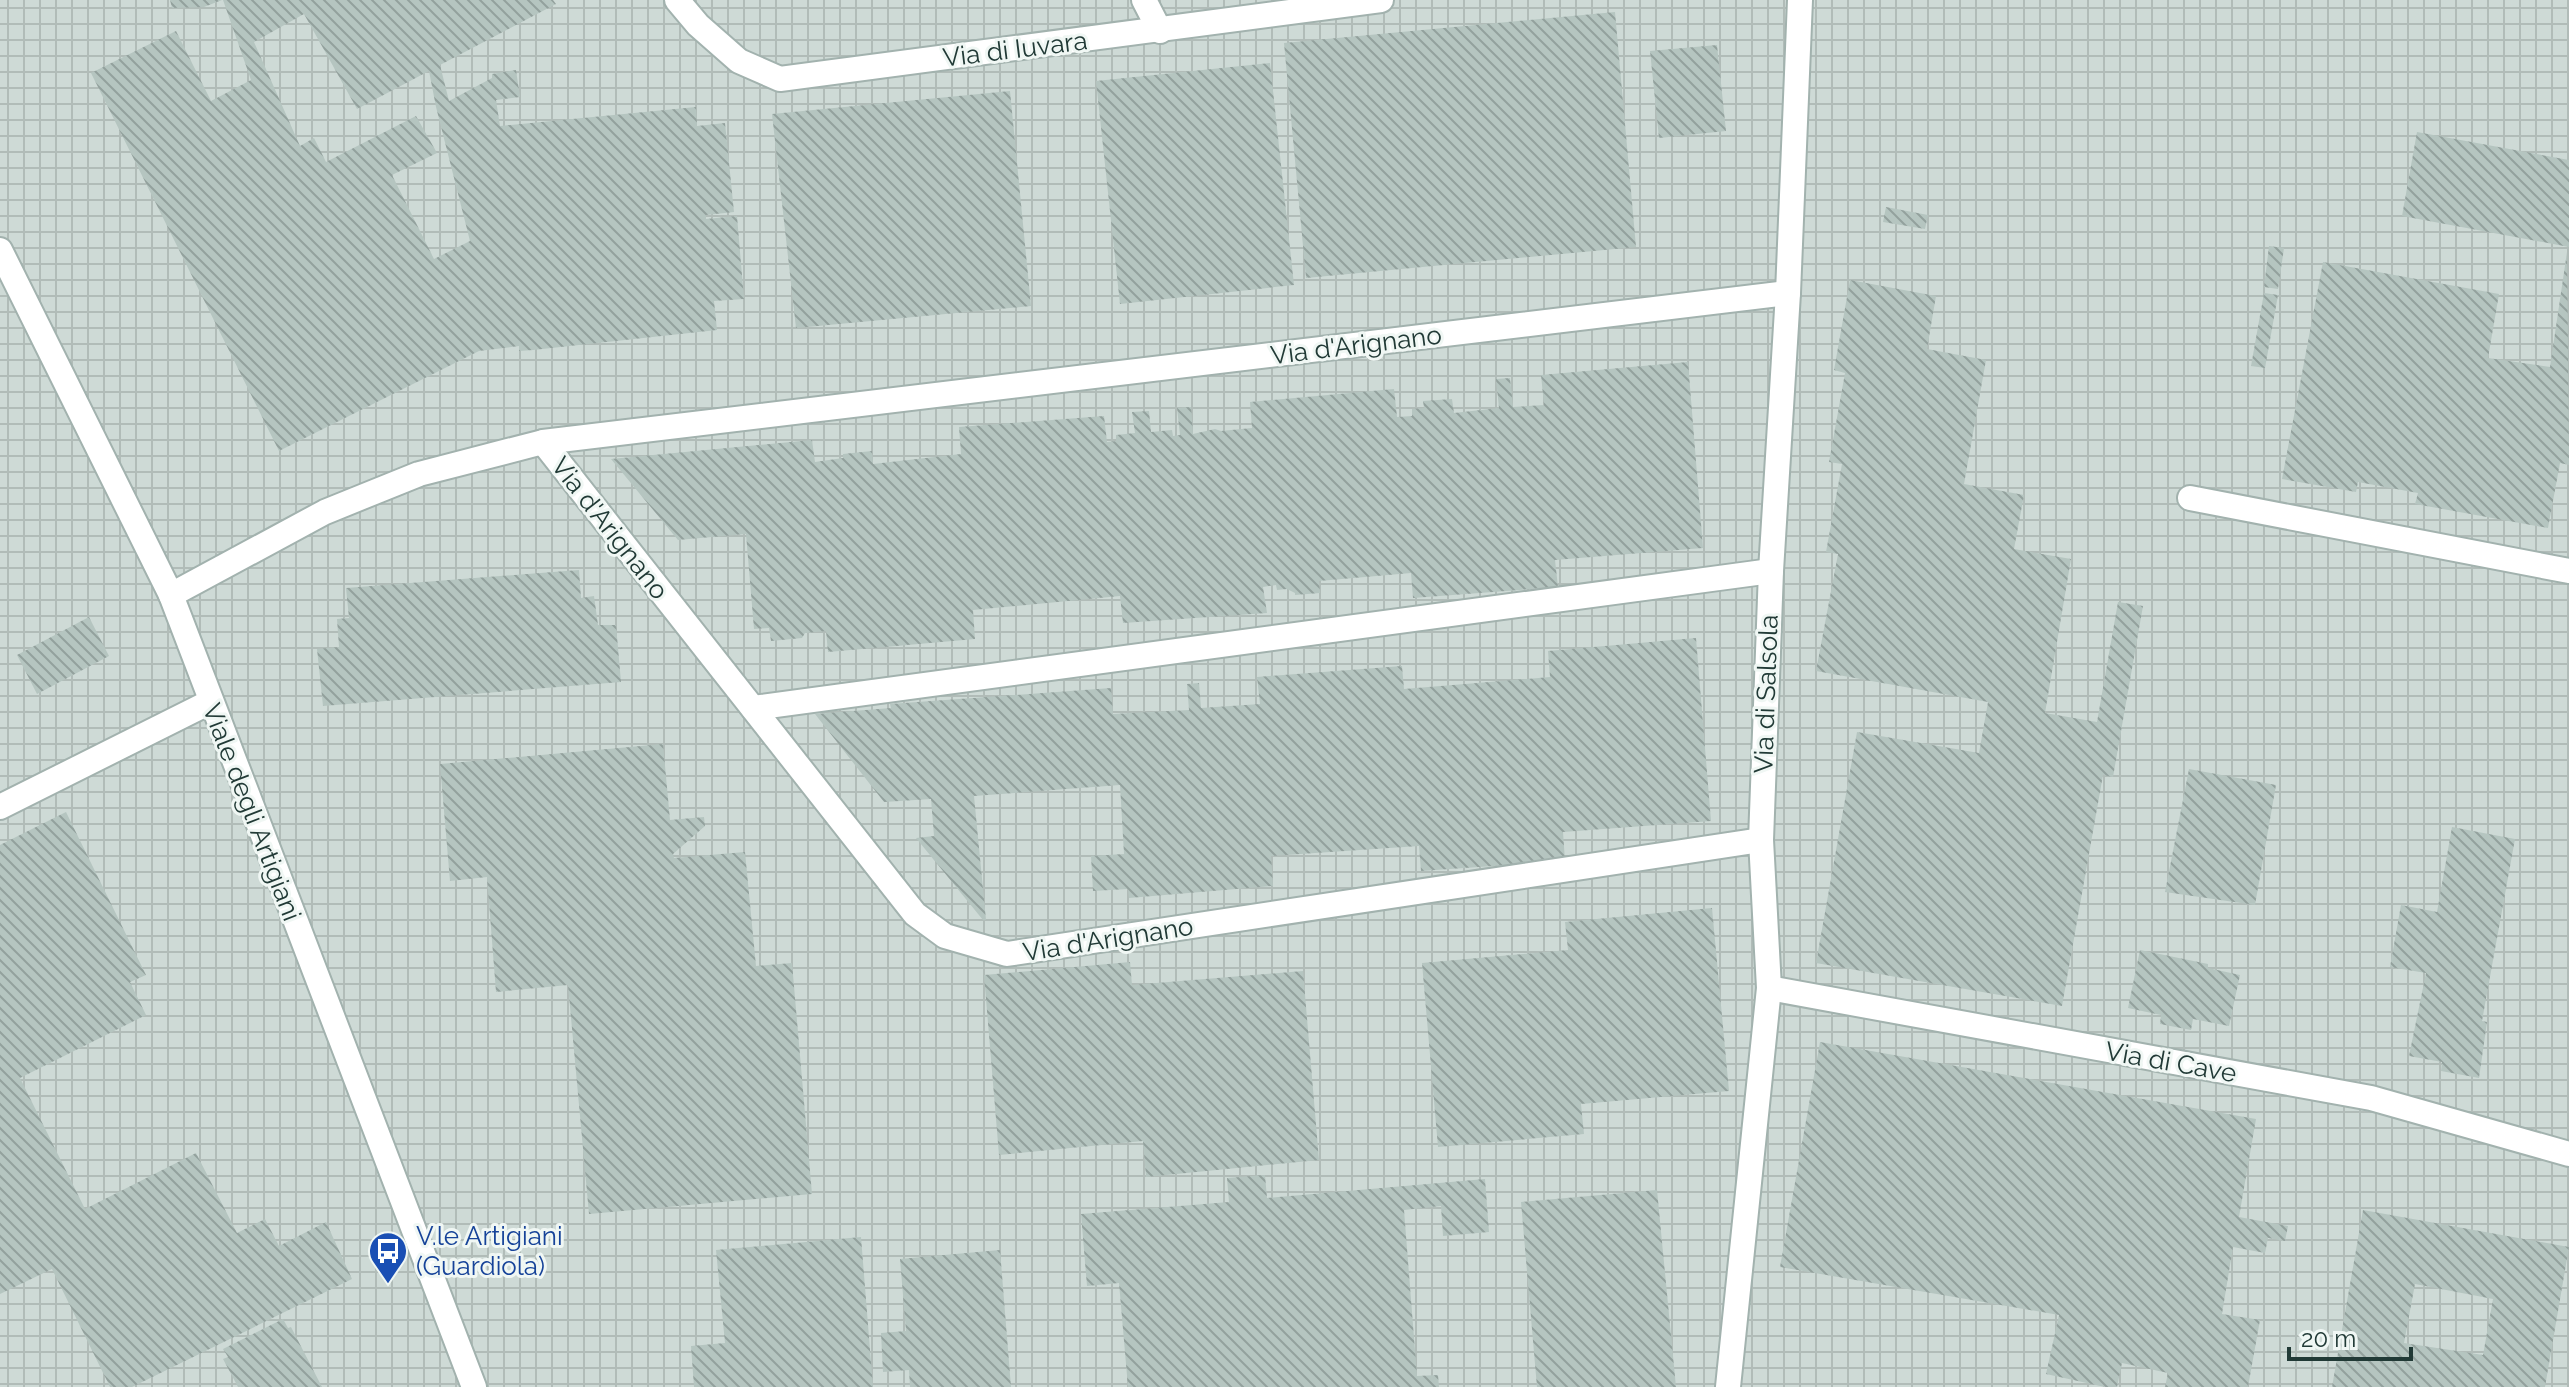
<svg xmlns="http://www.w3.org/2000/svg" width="2569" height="1387" viewBox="0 0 2569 1387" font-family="Raleway,sans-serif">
<defs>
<pattern id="industrial-grid" width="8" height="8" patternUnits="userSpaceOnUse" patternTransform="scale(2)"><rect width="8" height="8" fill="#cedad6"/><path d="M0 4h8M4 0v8" fill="none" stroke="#b1bcb8"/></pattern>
<pattern id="building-back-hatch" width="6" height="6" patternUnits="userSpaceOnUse" patternTransform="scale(2)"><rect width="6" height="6" fill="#b5c5c0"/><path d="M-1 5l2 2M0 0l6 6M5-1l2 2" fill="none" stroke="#93a19d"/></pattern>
</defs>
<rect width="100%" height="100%" fill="#dfeae7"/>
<rect fill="url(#industrial-grid)" x="0" y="0" width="2569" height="1387"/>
<g fill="url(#building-back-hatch)" fill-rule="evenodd">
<path d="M170,0H222L204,7L172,8Z"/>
<path d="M223,0H553L556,4L440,65L449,101L492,78V74L516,70L520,97L496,100L500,126L696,107L697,126L725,123L734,212L706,215V219L737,216L744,299L714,301L717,330L533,350L519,351V346L479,351L279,451L91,73L176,31L211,101L251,80ZM304,14L357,109L429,71L436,107L470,241L434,259L392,175L437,153L416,116L326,162L314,138L300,146L254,42Z"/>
<path d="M1615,12L1636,247L1306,278L1284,43Z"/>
<path d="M1717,45L1726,131L1659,138L1650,51Z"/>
<path d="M1270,63L1294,285L1120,304L1096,81Z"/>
<path d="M1010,91L1031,306L796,328L772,114Z"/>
<path d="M2417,132L2569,160V247L2402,216Z"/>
<path d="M1886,207L1928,215L1925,229L1883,222Z"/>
<path d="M2269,246L2284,248L2278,289L2264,287Z"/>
<path d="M2567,252L2569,465L2560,463L2548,528L2415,504L2418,493L2358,482L2356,492L2282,479L2323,262L2499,294L2488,358L2550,367Z"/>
<path d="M1850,280L1936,296L1927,349L1986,360L1964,484L2024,495L2014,549L2071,559L2045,713L2097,722L2118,602L2143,606L2113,777L2103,775L2062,1006L1816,963L1857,732L1979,753L1988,702L1816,671L1838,554L1826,552L1842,464L1829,462L1845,373L1834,370Z"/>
<path d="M2264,293L2278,295L2265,368L2251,366Z"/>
<path d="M1688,362L1703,548L1555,560L1558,587L1413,598L1411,573L1319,581L1320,593L1295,595V593L1287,589L1277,590L1276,585L1263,587L1267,613L1123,623L1120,596L973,610L975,639L828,652L826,631L805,633L802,638L771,641L769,628L754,629L746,534L678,540L611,459L812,440L815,462L843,458V454L872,451L873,464L961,454L959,427L1104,416L1107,442L1116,441V435L1135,433L1132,412L1149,411L1151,432L1172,430L1173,436L1180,435L1177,408L1191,407L1193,434L1215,429L1221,431L1252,428L1250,402L1394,389L1397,417L1412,416V409L1424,408L1423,401L1452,399L1454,413L1499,408L1496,379L1510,378L1513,407L1544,405L1541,375Z"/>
<path d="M579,570L581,598L594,596L598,625H616L621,682L323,706L317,649L339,647L337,619L349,618L346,588Z"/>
<path d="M89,617L109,656L37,694L17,655Z"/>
<path d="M1696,638L1711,821L1563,832L1565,861L1421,871L1419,846L1271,856L1273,886L1129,898L1128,889L1093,891L1091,856L1124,854L1120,785L974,796L986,920H983L916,838L934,836L931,799L884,802L815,714L891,708L890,704L1111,688L1113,714L1189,710L1187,684L1199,683L1201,708L1260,704L1257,677L1402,666L1404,689L1550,677L1548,651Z"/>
<path d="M663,744L670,820L704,817L705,826L673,854L674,858L745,852L756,966L792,963L812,1194L589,1214L568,985L496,992L487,877L450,881L440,764Z"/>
<path d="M2189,769L2276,785L2255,905L2165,892Z"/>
<path d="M66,812L146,975L130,982L146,1015L20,1078L85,1209L196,1153L237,1233L265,1219L279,1246L326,1222L352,1279L132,1387H110L52,1269L0,1294V845Z"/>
<path d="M2452,827L2515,839L2482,1021L2487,1022L2479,1078L2441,1071L2442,1062L2409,1056L2426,973L2390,967L2401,905L2437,912Z"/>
<path d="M1712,908L1729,1091L1581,1104L1584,1134L1438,1147L1422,963L1568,950L1565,922Z"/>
<path d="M2140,950L2208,964V968L2240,975L2229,1026L2193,1019L2191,1030L2160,1024L2161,1015L2128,1008Z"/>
<path d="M1130,962L1132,985L1303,971L1319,1160L1146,1177L1143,1141L999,1155L984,975Z"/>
<path d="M1820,1042L2256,1119L2239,1217L2288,1226L2285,1241L2268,1238L2265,1253L2233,1247L2222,1314L2260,1320L2248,1387H2165L2168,1373L2122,1363L2117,1387H2105L2046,1374L2059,1315L1780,1267Z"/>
<path d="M1265,1175L1267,1198L1485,1179L1489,1232L1443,1236L1441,1206L1404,1210L1417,1376L1438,1375L1439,1387H1128L1119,1283L1087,1286L1081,1214L1229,1202L1227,1178Z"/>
<path d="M1657,1190L1676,1387H1537L1521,1202Z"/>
<path d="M2363,1210L2569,1247L2545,1387H2332ZM2415,1284L2493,1299L2483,1355L2404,1343Z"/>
<path d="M861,1237L873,1387H694L691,1346L725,1343L716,1250Z"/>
<path d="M1000,1250L1011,1387H910L909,1370L883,1372L881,1333L906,1331L900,1259Z"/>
<path d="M283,1319L288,1328L291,1327L322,1387H238L223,1359L228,1357L223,1349Z"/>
</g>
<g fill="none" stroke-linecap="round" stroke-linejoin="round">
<defs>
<g id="street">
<path d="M677,0L698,25L739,61L780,79L1381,0"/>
<path d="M1144,0L1160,31"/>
<path d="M0,250L171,595L474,1387"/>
<path d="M543,442L915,914L945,936L1007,954L1761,840"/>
<path d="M2190,498L2569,571"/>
<path d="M171,595L325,512L419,474L543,442L1788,293"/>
<path d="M753,708L1771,571"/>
<path d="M0,807L210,702"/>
<path d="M1769,988L2371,1098L2569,1154"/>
<path d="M1728,1387L1769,988L1761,840L1771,571L1788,293L1800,0"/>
</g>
</defs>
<use href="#street" stroke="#a2b2ae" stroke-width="28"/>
<use href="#street" stroke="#fff" stroke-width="24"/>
</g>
<defs>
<symbol id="bus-pin" viewBox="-11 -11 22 30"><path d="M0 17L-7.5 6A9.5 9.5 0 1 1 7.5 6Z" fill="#1a4fb4" stroke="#f0f7f4"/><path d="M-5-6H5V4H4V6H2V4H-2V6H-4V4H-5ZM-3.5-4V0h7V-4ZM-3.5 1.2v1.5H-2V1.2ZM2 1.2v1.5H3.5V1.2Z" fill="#fff"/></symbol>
</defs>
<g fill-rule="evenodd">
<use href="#bus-pin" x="366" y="1229" width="44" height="60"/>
</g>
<g text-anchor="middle" stroke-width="6" stroke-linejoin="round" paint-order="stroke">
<g font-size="26" fill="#213a36" stroke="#f0f7f4">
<text transform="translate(1015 49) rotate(-7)" y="9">Via di Iuvara</text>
<text transform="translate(1356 345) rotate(-7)" y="9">Via d'Arignano</text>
<text transform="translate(610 528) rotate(52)" y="9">Via d'Arignano</text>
<text transform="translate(1766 694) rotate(-88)" y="9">Via di Salsola</text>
<text transform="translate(252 812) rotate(69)" y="9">Viale degli Artigiani</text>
<text transform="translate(1108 939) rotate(-9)" y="9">Via d'Arignano</text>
<text transform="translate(2171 1062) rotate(10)" y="9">Via di Cave</text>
</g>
<g font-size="26" fill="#164399" stroke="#f0f7f4" text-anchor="start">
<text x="416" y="1245">V.le Artigiani<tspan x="416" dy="30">(Guardiola)</tspan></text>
</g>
</g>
<path d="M2289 1347v12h122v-12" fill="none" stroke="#213a36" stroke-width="4"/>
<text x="2301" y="1347" font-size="24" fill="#213a36" stroke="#f0f7f4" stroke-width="6" paint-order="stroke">20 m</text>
</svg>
